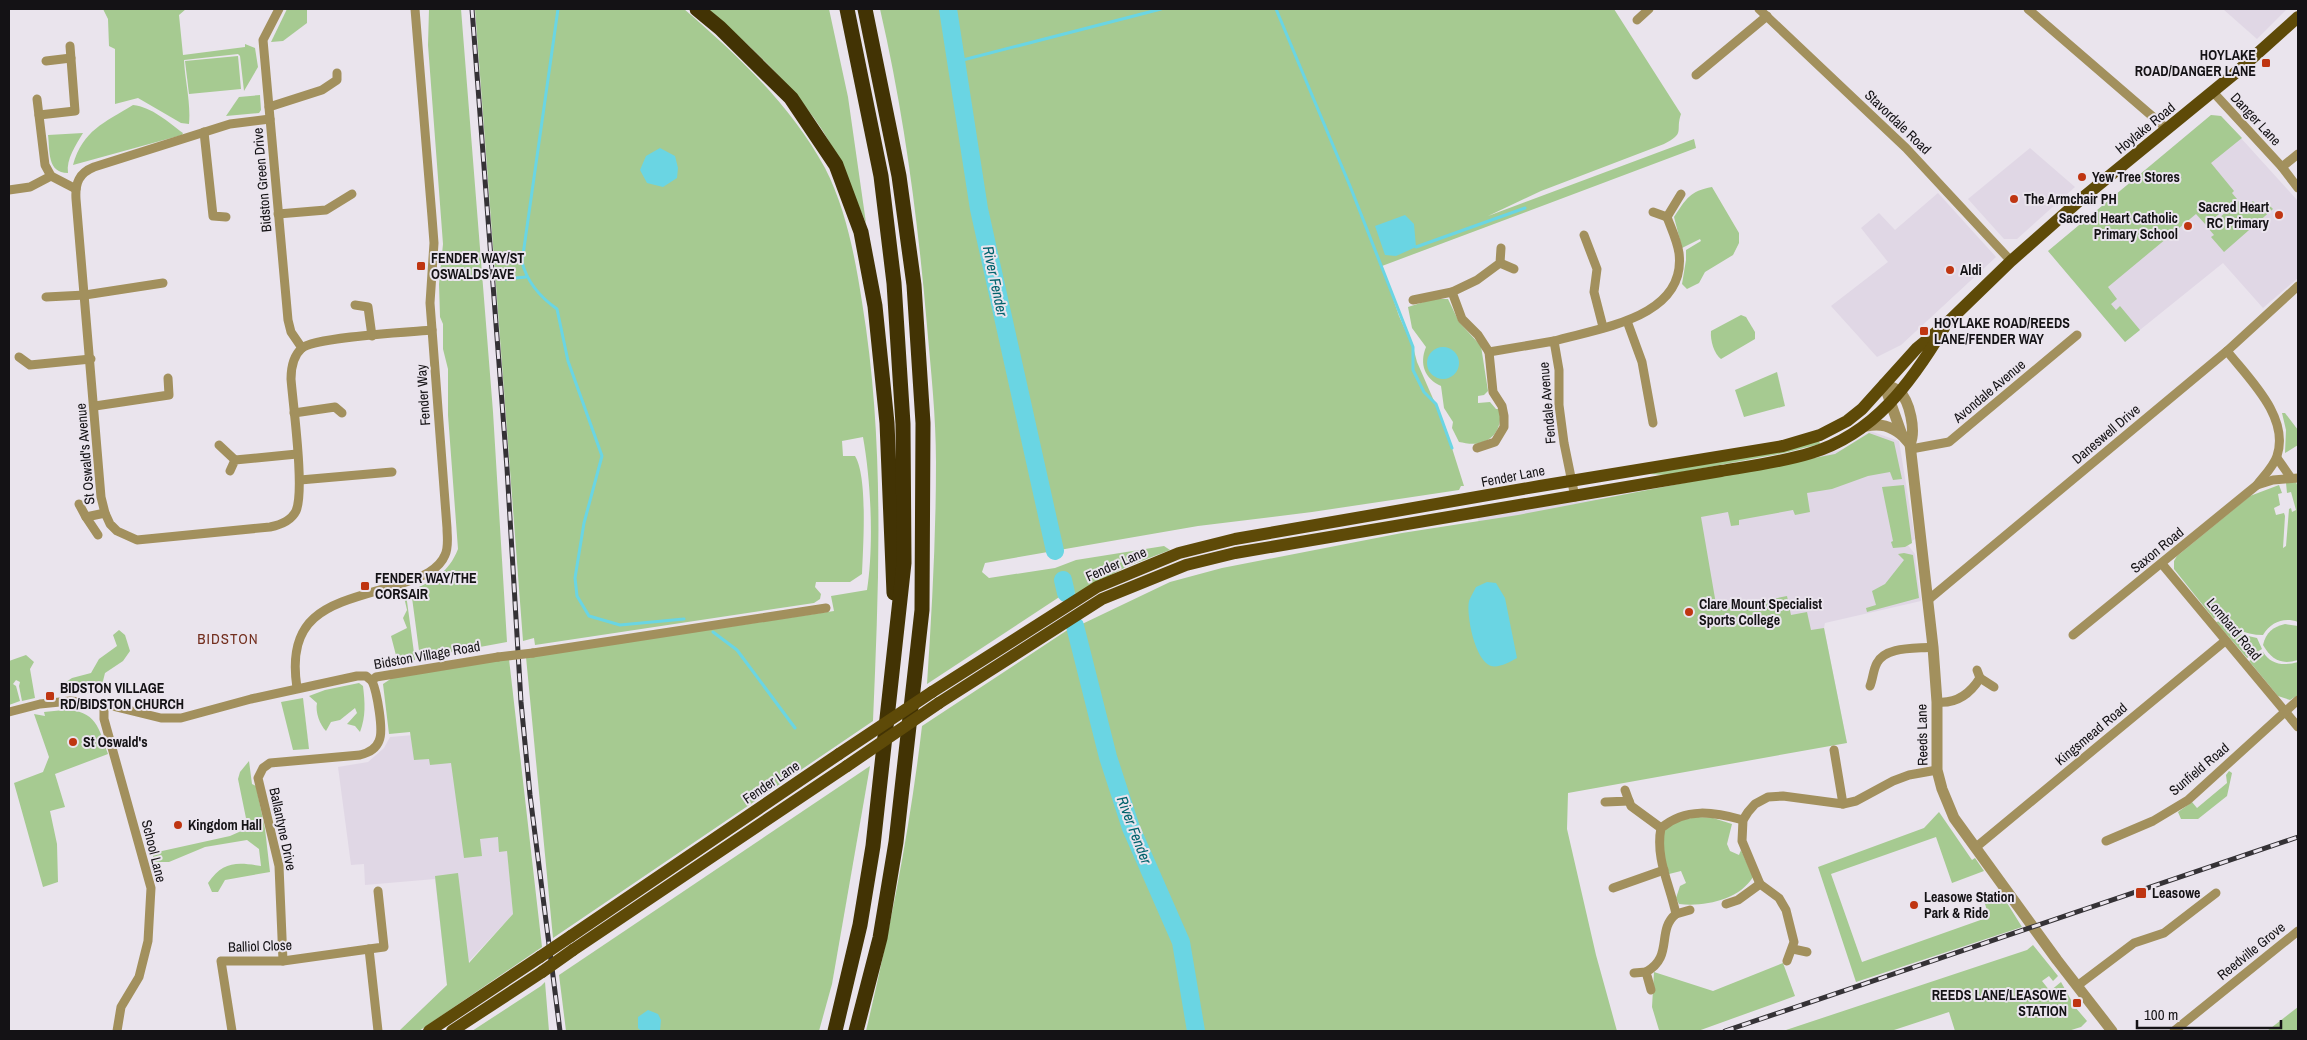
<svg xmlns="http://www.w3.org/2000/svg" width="2307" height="1040" viewBox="0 0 2307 1040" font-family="'Archivo Narrow',sans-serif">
<rect width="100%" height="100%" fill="#eae4ed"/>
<g fill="#e0d7e5">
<path d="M2223,9H2287L2257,39Z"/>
<path d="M2211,115L2221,116L2298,201V278L2263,308L2223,263L2125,342L2048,251Z"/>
<path d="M2030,148L2075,187L2017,239H2004L1968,199Z"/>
<path d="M1938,193L1996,257L1901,345L1877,357L1831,306L1888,262L1861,228L1879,213L1895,230Z"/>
<path d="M1870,431L1899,441L1915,539L1907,544L1915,554L1921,601L1825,623L1824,628L1847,743L1524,659L1478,590L1492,571L1491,555L1477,517L1602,498L1791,464L1843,449Z"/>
<path d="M496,728L513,914L447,985L435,879L365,885L364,864L351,865L338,767L368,762L384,748L390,737Z"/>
</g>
<g fill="#a6ca91">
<path d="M103,9H186L179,15L183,55L245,47V44L255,48L258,67L244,91L240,56L238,54L184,60C185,81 191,103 189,124L181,123L138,98L115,104V49L109,46L108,19Z"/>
<path d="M287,9H307V23L283,41L271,42Z"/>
<path d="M429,9H461L493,412L507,642L420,658L411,590C433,582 449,572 458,549L448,415V369L443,349V324L440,317L439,284L443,244L428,45Z"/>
<path d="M475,9H684C738,56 790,104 825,168C846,209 855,257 862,302C885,441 879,581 873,721L553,938L526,657L834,611L831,596L867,590C874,545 871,481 863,437L842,441L843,456H855C868,477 863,547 862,574L850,582H816L815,587L821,594L820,599L814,603L535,645L534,638L523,641Z"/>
<path d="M708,9H829L848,97L866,223C851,188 837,149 814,118C784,77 746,42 708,9Z"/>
<path d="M880,9H947L967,158L1017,402L1052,550L1057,549L993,268L974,162L950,9H1614L1681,114C1675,131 1686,133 1664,144L1541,191L1488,216L1694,139L1696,148L1382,266L1399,316L1413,347L1417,362L1445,426L1464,486H1461L1459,490L1312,512L1198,526L985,563L982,572L989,578L1055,568L1076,560L1164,546L1170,550L1126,567L1075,594L1073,588L927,684C932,610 936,536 936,462C936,417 931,371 927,326C918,220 904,113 880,9Z"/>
<path d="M238,56L241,89L189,94L185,61Z"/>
<path d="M260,95L261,110L259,113L226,116L239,97Z"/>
<path d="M133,105C152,107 168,122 183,133L182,135L73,165C83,130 104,123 133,105Z"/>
<path d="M2211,115L2221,116L2242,138L2211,163L2234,191L2232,193L2237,199L2206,225L2196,214L2108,287L2117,299L2111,304L2116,310L2120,306L2140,330L2125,342L2048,251Z"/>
<path d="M83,133C76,145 66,159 68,173C47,173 50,151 48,135Z"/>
<path d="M1712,187L1739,233V243L1733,255L1705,272L1699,283L1687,289L1682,284L1686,260V250L1701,241L1700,239L1682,248L1674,217C1686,199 1690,191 1712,187Z"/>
<path d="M2238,201L2244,208L2253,201L2262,211L2269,205L2273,209L2224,252L2211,237L2214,235L2208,228Z"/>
<path d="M1433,299H1448L1459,322L1481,346L1488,391L1484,395L1478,396V403L1490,402L1496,409H1499C1503,424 1496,440 1479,443C1473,445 1465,443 1459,442L1452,428L1453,422L1444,408L1441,386C1425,379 1419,364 1426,347L1412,328L1408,307Z"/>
<path d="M1741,315L1746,317L1755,332V339L1721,359C1714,354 1710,340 1711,331Z"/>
<path d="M1777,372L1785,406L1744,417L1735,390Z"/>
<path d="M2282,413H2285L2298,430V445L2285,453L2286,430Z"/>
<path d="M1869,433L1894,442L1902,479L1893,480L1890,472L1868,476L1832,489L1807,493L1810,512L1795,515L1793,510L1739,520V525L1731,526L1728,512L1701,517L1717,610L1787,596L1791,615L1807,612L1811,630L1824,628L1847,743L1568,793L1567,829L1596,955L1617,1031H1201L1188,965L1176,923L1128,809L1108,743L1080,625L1170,582L1222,568L1402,533L1518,515L1835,454Z"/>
<path d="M1819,441L1820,444L1784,453L1666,475L1649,474Z"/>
<path d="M2296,482L2298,487V622C2284,617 2271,622 2263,635C2244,635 2229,627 2217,613L2214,619L2174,569V561L2177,556L2250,496L2279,485L2282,493L2278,494L2280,505L2274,508L2276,515L2284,513L2285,516L2283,548L2286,546L2289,509L2291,508L2292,512L2296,510L2291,492L2287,493L2286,483Z"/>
<path d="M1904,485L1912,543L1905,547L1893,548L1891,542L1893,541L1882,487Z"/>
<path d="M1904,553L1913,555L1919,598L1867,612L1866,608L1876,605L1872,591L1885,584L1904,560L1898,554Z"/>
<path d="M406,594L415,660L398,663L391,636L407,628L403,618L407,610L404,597Z"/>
<path d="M2221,621L2235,633L2257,638L2262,649L2247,658L2216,622Z"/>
<path d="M2285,624L2298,626V660C2281,665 2272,660 2263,645C2266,632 2273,627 2285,624Z"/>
<path d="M1072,627L1112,785L1132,840L1176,945L1193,1031H866C890,930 910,829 922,726Z"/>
<path d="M119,630L125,635L130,651L123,661L105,673L100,693L59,694L60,686L72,678L91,673L99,659L117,646L113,635Z"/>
<path d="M2263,652C2271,665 2284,666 2298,662V695L2290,700L2278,696L2249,661Z"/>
<path d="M26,655L34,662L30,669L35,698L22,701L19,686L20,682L16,680L13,684L16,686L20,701L9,705V661Z"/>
<path d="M509,659L542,947L419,1031H399L447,985L435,876L458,873L469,963L513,914L507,851L499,852L498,837L480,839L482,856L464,858L451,763L430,765L429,759L414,760L410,732L389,734L383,684L392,678Z"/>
<path d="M359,683L363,686C365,703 366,716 360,732L355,726L347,724L357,713L355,708L340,720L331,722L326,731C320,725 315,712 317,703L309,696L325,690Z"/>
<path d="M303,698L309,749L293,750L281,702Z"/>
<path d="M64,710C96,710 99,728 108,754L55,774L65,807L50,811L57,844L58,882L43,887L14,783L43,772L49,757L34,714L45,716L44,712Z"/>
<path d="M249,761L252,784L256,786L265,829L270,872L225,880L218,892H212L208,883C223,861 237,862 261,866L259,849L247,840L205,847L169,862H153V853L230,836L248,828L238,779L240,772Z"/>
<path d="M870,766L832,984L819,1031H566L559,975Z"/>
<path d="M2229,771L2232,773L2227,796L2198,819H2181L2178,812L2192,802L2197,808L2227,783L2226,775Z"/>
<path d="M1939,812L1972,860L1975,858L1984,871L1952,883L1936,837L1831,874L1862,962L1989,917L1982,894L1999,890L2022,927L1856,982L1818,867L1924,828Z"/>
<path d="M1698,817L1713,818L1732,824L1727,844L1730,851L1739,855L1741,850L1753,877C1739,900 1704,907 1679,904L1676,898L1680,886L1686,883L1681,871L1669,874C1660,839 1653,823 1698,817Z"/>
<path d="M2033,945L2058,976L2053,981L2049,976L2042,981L2050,991L2061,982L2075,1007L2087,1021L2081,1027L2068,1031H1955L1949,1012L1891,1031H1783L2027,950Z"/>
<path d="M1783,963L1795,996L1698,1031H1657L1659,1030L1652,1007L1654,972L1713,991Z"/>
<path d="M545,982L549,1031H472L541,986Z"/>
<path d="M2298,1007V1031H2267Z"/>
</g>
<g fill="#6ad5e3">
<path d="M660,148L675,156L678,168L677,178L663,187L647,183L640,170L646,156Z"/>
<path d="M1405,215L1414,224L1416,247L1396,256L1385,255L1375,226Z"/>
<circle cx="1443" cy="363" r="16"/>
<path d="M1487,582L1496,583L1505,598L1517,658C1510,662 1499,668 1491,666C1475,661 1466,615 1469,601C1471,596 1474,591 1476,587Z"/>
<path d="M648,1010L658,1014L661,1020L660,1031H641L638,1028V1017Z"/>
</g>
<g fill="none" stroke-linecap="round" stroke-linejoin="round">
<g stroke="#6ad5e3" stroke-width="3">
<path d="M558,9L522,262C527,282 540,297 557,309L568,361L602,456L584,523L575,578L577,596L589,616L620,625L684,619"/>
<path d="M1276,9L1350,186L1413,347V370L1424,392L1436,404L1452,448"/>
<path d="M959,61L1161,9"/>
<path d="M1416,247L1525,208"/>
<path d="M506,279L526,277"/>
<path d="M713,632L737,650L795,728"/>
</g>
<g stroke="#6ad5e3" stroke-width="18">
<path d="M948,9L979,209L1055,551"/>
<path d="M1063,580L1066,593"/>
<path d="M1075,626L1108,757L1131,828L1181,942L1196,1031"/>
</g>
<g stroke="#a2905d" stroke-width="9">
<path d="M279,9L263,40L288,320L291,332L302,348"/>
<path d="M1759,9L1906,148L2011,261"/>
<path d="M2028,9L2167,129"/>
<path d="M1637,20L1649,9"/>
<path d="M46,61L71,58"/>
<path d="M1696,75L1767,16"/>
<path d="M2213,92L2282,167L2298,188"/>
<path d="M37,99L45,165L51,176L76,189"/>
<path d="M269,107L322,90L337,80V73"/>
<path d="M39,115L75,111L70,46"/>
<path d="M270,119L230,124L94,167C79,173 75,183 76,199L101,497L105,513L110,524L117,531L137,540L270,527C280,525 291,521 296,511C305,491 293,405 291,379C291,367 293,356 302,348C315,337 409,332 432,330"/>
<path d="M204,132L213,216L226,217"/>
<path d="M2282,167L2298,154"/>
<path d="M9,190L30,187L51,176"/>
<path d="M1653,212L1667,217"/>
<path d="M278,214L326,210L352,194"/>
<path d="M1584,235L1597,269L1594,292L1603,327"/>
<path d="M1501,248L1500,263L1477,280L1452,292L1462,319L1478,335L1489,352L1554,341L1559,370V405L1564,443L1575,497"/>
<path d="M1500,263L1514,269"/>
<path d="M46,297L85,295L163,283"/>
<path d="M1413,300L1452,292"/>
<path d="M355,305L368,307L372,336"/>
<path d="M1627,321L1642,362L1653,423"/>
<path d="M1554,341C1599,328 1687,318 1679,253C1677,240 1671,228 1667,217L1681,194"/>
<path d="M19,357L30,365L91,359"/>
<path d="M95,406L169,395L168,378"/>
<path d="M294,413L335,407L342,413"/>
<path d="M219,445L235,460"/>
<path d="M1477,448L1495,442L1504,427V416L1502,406L1493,392L1489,352"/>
<path d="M1911,449L1949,442L2077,335"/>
<path d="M2277,458L2291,478"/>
<path d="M230,471L235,460L297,454"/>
<path d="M300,480L392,472"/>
<path d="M2257,485L2273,480L2298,478"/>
<path d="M79,504L86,517"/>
<path d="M98,535L86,517L105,513"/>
<path d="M2162,564L2298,727"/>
<path d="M1928,600L2227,351L2298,286"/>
<path d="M2073,635L2257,485C2263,477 2274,466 2277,456C2290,417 2249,379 2227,351"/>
<path d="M533,653L826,608"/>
<path d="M1980,678L1994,687"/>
<path d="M1870,686C1873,679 1873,670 1877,663C1886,646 1916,649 1933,647"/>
<path d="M297,688C284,604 343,603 406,582C421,577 439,570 445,555C449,547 447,536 447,528L430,303L434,243L432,217L415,9"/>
<path d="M1937,702C1957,704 1970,694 1980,678L1977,670"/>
<path d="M104,704V719L151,888L148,941L139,977L121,1007L117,1031"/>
<path d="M9,712L40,704L70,701L104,704L161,718H181L251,699L357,676H366L372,681L376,677L498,657"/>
<path d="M1834,750L1843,804"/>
<path d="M1629,801L1631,806L1661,828"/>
<path d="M1605,802L1629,801L1625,790"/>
<path d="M2106,841L2153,821L2188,800L2298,700"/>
<path d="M1975,848L2225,641"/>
<path d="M1613,888L1664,870"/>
<path d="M378,891L384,947L369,949L378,1031"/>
<path d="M1726,904L1738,900L1760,884"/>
<path d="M1676,914L1690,910"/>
<path d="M1793,949L1807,952"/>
<path d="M283,961L279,866L258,778L263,768L270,763L360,755C368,753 376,749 379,741C384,731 377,692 372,681"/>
<path d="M1787,961L1794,942L1786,910L1779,898L1760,884L1742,841L1743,820L1748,812L1755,804L1768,797L1783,796L1843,804L1856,801L1893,781L1909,775L1937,770"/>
<path d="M1634,973L1646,972"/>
<path d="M2077,986L2134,943L2164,933L2216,893"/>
<path d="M1651,990L1646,972C1674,957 1656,930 1676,914C1670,885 1655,858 1661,828C1686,807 1714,812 1743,820"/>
<path d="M232,1031L221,961H283L369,949"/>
<path d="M2174,1031L2298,931"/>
</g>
<g stroke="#a2905d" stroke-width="11">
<path d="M1884,384C1889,386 1895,388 1899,391C1910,401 1916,431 1910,444L1933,647L1937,702V770L1942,789L1954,818L2057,960L2112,1031"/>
<path d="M1884,384L1902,435L1910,444"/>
<path d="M1866,426C1881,423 1890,426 1902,435"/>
</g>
<g stroke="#5e4a08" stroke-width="12">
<path d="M932,692L1097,587L1179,553L1235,539L1540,486L1783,446L1820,435L1847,421L1862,409L1917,348L1946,324L2011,261L2080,200L2239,70L2298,17"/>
<path d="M939,703L1102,599L1186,565L1235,553L1721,471C1751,466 1782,462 1811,453C1874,434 1911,383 1944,328"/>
<path d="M571,936L839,754"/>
<path d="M573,950L847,766"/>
<path d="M429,1031L540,957"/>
<path d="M452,1031L542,972"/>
</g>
<g stroke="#423304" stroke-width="15">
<path d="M697,9L720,28L791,98L836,165L861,232L875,306L887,423L894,593"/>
<path d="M835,1031L860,925L873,846L904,563L903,424L894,283L881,176L847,9"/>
<path d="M856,1031L880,938L896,842L922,610L923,423L914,285L899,176L865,9"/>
</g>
<defs>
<g id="rail">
<path d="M472,9L507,468L521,702L530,795L560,1031"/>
<path d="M1725,1031L2298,837"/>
</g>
</defs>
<use href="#rail" stroke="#353236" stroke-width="5"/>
<use href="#rail" stroke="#eae4ed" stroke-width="3" stroke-dasharray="9" stroke-linecap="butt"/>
<path stroke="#a2905d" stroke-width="9" d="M498,657L533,653"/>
<g stroke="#5e4a08" stroke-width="12">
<path d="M839,754L932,692"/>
<path d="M847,766L939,703"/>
<path d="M540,957L571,936"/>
<path d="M542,972L573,950"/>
</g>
</g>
<g fill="#bf3511" stroke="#eae4ed" stroke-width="2">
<rect x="2261" y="58" width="10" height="10" rx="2.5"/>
<circle cx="2082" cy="177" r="5"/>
<circle cx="2014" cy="199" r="5"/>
<circle cx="2279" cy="215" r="5"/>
<circle cx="2188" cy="226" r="5"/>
<rect x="416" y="261" width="10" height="10" rx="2.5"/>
<circle cx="1950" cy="270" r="5"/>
<rect x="1919" y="326" width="10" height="10" rx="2.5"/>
<rect x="360" y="581" width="10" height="10" rx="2.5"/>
<circle cx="1689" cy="612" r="5"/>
<rect x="45" y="691" width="10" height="10" rx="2.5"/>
<circle cx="73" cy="742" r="5"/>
<circle cx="178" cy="825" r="5"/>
<rect x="2135" y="887" width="12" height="12" rx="2.5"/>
<circle cx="1914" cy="905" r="5"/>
<rect x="2072" y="998" width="10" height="10" rx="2.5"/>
</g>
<g text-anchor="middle" stroke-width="4" stroke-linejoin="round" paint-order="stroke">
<g font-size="14" font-weight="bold" fill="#141215" stroke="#eae4ed" text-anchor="start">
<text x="2256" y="60" text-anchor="end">HOYLAKE<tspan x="2256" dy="16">ROAD/DANGER LANE</tspan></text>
<text x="2092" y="182">Yew Tree Stores</text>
<text x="2024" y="204">The Armchair PH</text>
<text x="2269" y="212" text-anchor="end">Sacred Heart<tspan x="2269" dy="16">RC Primary</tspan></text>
<text x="2178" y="223" text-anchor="end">Sacred Heart Catholic<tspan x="2178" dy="16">Primary School</tspan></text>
<text x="431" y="263">FENDER WAY/ST<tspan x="431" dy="16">OSWALDS AVE</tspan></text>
<text x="1960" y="275">Aldi</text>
<text x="1934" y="328">HOYLAKE ROAD/REEDS<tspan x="1934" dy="16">LANE/FENDER WAY</tspan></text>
<text x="375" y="583">FENDER WAY/THE<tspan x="375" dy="16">CORSAIR</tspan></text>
<text x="1699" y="609">Clare Mount Specialist<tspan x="1699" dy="16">Sports College</tspan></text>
<text x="60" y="693">BIDSTON VILLAGE<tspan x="60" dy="16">RD/BIDSTON CHURCH</tspan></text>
<text x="83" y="747">St Oswald's</text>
<text x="188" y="830">Kingdom Hall</text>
<text x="2152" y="898">Leasowe</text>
<text x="1924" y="902">Leasowe Station<tspan x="1924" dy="16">Park &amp; Ride</tspan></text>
<text x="2067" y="1000" text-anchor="end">REEDS LANE/LEASOWE<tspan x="2067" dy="16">STATION</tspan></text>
</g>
<g font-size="14" fill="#141215" stroke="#eae4ed">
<text transform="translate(2256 119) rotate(47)" y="5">Danger Lane</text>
<text transform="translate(1898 122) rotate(44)" y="5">Stavordale Road</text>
<text transform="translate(2145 128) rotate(-39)" y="5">Hoylake Road</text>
<text transform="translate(262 180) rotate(-95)" y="5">Bidston Green Drive</text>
<text transform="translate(1989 391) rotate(-40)" y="5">Avondale Avenue</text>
<text transform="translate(423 395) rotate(-94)" y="5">Fender Way</text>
<text transform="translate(1547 403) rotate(-95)" y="5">Fendale Avenue</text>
<text transform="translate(2106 434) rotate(-40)" y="5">Daneswell Drive</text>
<text transform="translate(85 454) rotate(-95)" y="5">St Oswald's Avenue</text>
<text transform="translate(1513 476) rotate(-11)" y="5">Fender Lane</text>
<text transform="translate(2157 550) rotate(-39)" y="5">Saxon Road</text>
<text transform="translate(1116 564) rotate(-24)" y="5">Fender Lane</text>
<text transform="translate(2234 629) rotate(50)" y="5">Lombard Road</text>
<text transform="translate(427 655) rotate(-10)" y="5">Bidston Village Road</text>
<text transform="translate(2091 734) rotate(-40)" y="5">Kingsmead Road</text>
<text transform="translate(1922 735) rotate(-91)" y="5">Reeds Lane</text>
<text transform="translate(2199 769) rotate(-40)" y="5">Sunfield Road</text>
<text transform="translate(771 782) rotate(-34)" y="5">Fender Lane</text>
<text transform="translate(283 829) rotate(78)" y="5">Ballantyne Drive</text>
<text transform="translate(154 851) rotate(76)" y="5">School Lane</text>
<text transform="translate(260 946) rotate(-2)" y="5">Balliol Close</text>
<text transform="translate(2251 951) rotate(-39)" y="5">Reedville Grove</text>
</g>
<g font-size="15" font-style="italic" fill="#00626c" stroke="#eae4ed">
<text transform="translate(995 281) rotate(78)" y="5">River Fender</text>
<text transform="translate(1134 830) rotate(69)" y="5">River Fender</text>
</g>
<g font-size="15" letter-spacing="1" fill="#732f1f" stroke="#eae4ed">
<text x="228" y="644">BIDSTON</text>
</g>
</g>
<rect width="2307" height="1040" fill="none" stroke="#141215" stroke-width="20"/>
<path d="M2137 1020v8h144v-8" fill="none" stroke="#141215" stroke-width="2.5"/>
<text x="2144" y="1020" font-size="15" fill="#141215" stroke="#eae4ed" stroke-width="4" paint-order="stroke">100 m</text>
</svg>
